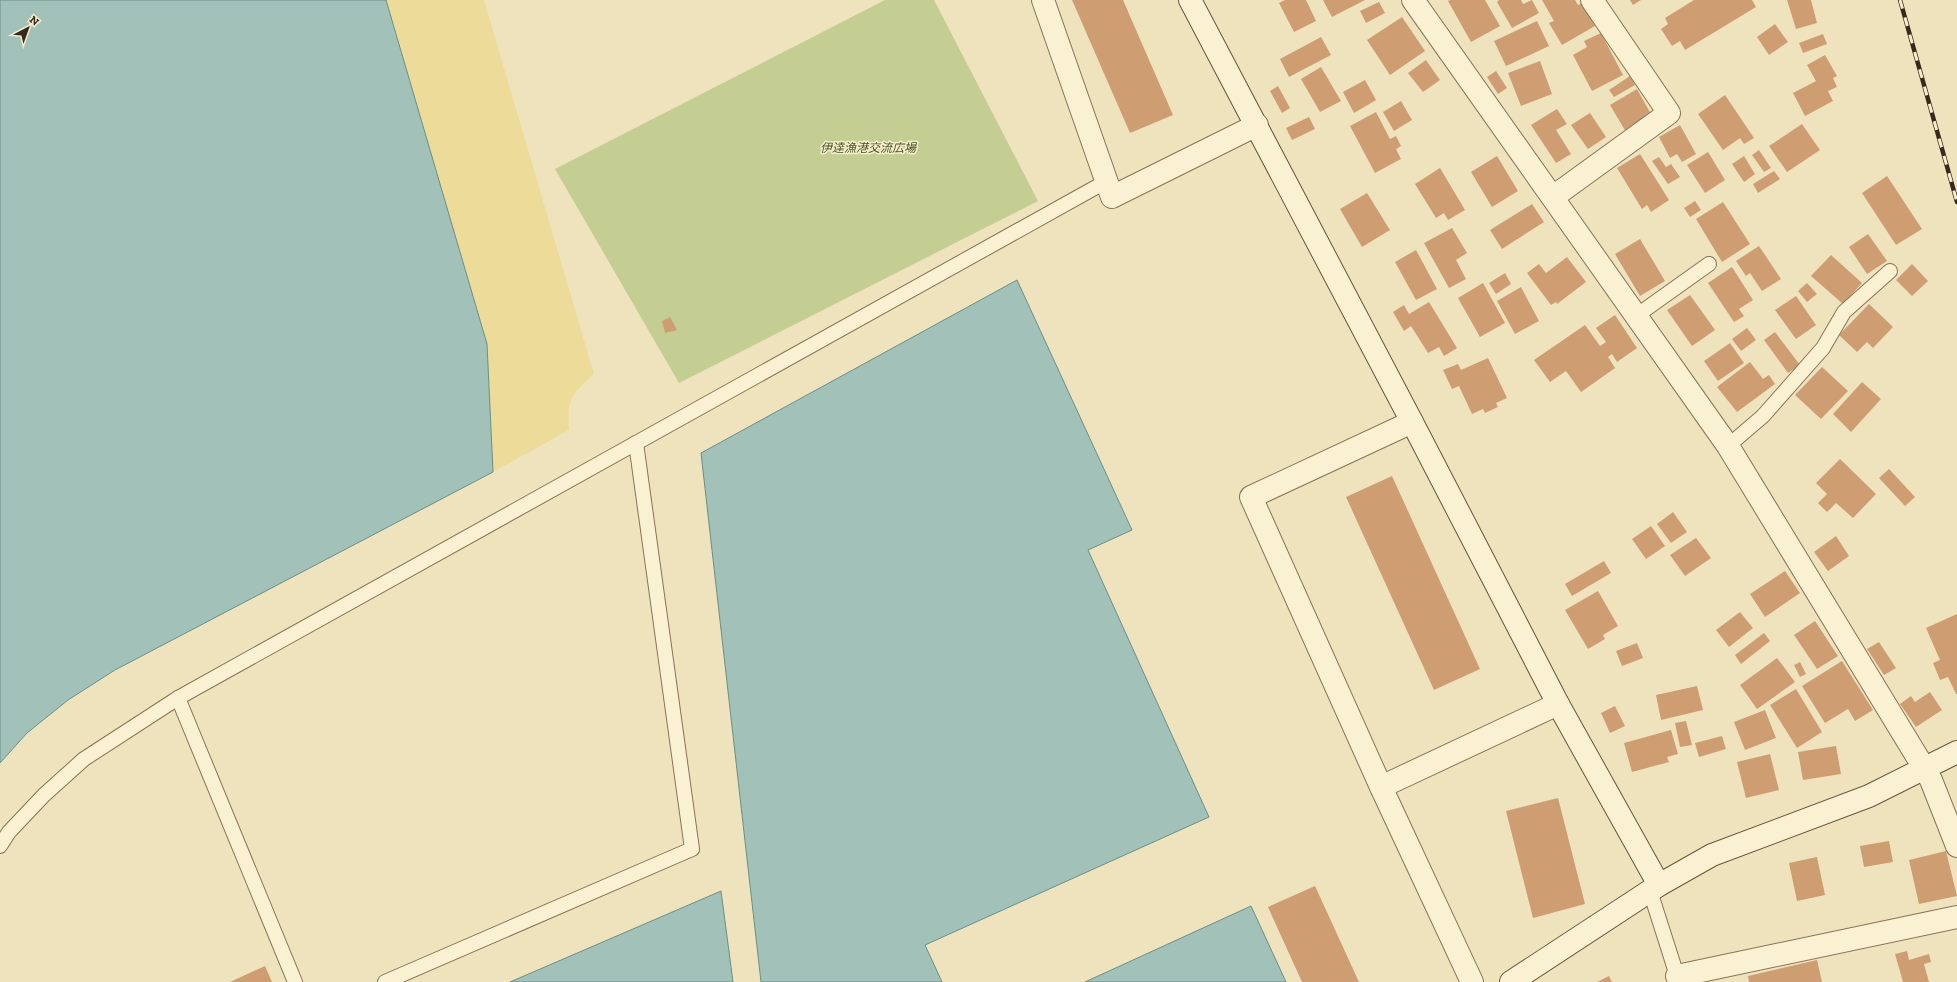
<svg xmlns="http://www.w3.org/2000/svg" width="1957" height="982" viewBox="0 0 1957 982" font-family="'Zilla Slab','Noto Sans JP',serif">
<rect width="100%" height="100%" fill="#efe3be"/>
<path fill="#c4ce92" d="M885,0H934L1038,201L679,383L555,169Z"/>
<path fill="#eddb9a" d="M386,0H484L594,374C572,394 567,398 569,430L493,472L487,344Z"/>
<g fill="#a2c1b9" stroke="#698f87">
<path d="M0,0H386L487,344L493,472L115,670L68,700L27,733L0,763Z"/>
<path d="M1017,280L1132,530L1088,550L1209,817L925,945L942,982H761L701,453Z"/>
<path d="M721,891L733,982H510Z"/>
<path d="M1251,906L1286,982H1085Z"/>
</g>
<g fill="#cf9d72">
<path d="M1072,0H1123L1173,115L1130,133Z"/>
<path d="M1285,0H1306L1316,21L1294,32L1279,3Z"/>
<path d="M1323,0H1365L1332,17Z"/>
<path d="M1450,0H1485L1500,26L1471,42L1448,1Z"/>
<path d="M1499,0H1521L1523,4L1532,0L1539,13L1512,28L1497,2Z"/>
<path d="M1542,0H1575L1578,5L1582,3L1595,26L1562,45L1549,23L1554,21Z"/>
<path d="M1630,0H1641L1633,5Z"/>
<path d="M1694,0H1752L1756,7L1685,50L1680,41L1672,46L1661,29L1668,24L1665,18Z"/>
<path d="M1787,0H1811L1817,23L1796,29Z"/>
<path d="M1379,2L1385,13L1366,23L1360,11Z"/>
<path d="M1402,17L1425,51L1390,75L1367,40Z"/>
<path d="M1537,21L1549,46L1506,66L1494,41Z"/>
<path d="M1775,24L1788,42L1769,55L1757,37Z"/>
<path d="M1601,33L1623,75L1592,91L1573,55L1587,47L1584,41Z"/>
<path d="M1823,34L1827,44L1803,53L1799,43Z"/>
<path d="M1321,37L1331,55L1289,77L1280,59Z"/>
<path d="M1825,55L1837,76L1833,78L1837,87L1828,91L1833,101L1805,116L1793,93L1816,81L1807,65Z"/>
<path d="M1426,60L1440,80L1423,92L1408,73Z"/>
<path d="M1540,61L1552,94L1521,106L1508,73Z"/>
<path d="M1321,67L1341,101L1320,112L1301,79Z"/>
<path d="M1496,71L1507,88L1498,94L1487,77Z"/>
<path d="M1630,76L1635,85L1614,97L1609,90Z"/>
<path d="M1365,80L1376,100L1354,113L1343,92Z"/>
<path d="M1278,86L1290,108L1282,113L1270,91Z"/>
<path d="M1637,89L1652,116L1626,132L1610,105Z"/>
<path d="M1725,95L1754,138L1744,144L1740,138L1723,150L1698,114Z"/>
<path d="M1401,101L1412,120L1394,131L1383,112Z"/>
<path d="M1557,109L1567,124L1556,130L1571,154L1556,163L1531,125Z"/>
<path d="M1376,112L1390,139L1396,136L1401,146L1396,149L1401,159L1375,173L1350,126Z"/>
<path d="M1590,113L1606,137L1588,149L1571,125Z"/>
<path d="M1309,117L1315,129L1292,140L1286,128Z"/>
<path d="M1802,124L1820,150L1787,172L1769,146Z"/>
<path d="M1680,125L1696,154L1682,162L1677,154L1670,158L1659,137Z"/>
<path d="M1759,150L1771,168L1764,172L1752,155Z"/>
<path d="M1708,152L1725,180L1705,193L1687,165Z"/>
<path d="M1640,154L1669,200L1651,212L1647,205L1642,209L1617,168Z"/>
<path d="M1497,156L1518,191L1492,207L1471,172Z"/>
<path d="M1744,156L1755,174L1744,182L1732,164Z"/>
<path d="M1659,157L1666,167L1671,164L1680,177L1668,184L1652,161Z"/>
<path d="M1440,168L1465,210L1448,220L1444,213L1436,218L1415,184Z"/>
<path d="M1774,171L1780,179L1758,193L1753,184Z"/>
<path d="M1887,176L1922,229L1896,245L1862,193Z"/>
<path d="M1367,193L1390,230L1362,247L1340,209Z"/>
<path d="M1695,201L1701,210L1690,217L1684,208Z"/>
<path d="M1723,202L1750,244L1722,262L1696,219Z"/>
<path d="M1532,204L1544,222L1502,249L1490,230Z"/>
<path d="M1452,228L1467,253L1456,260L1466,279L1449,288L1424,243Z"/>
<path d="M1868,234L1887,261L1867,274L1849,247Z"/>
<path d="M1640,239L1665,281L1640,296L1615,254Z"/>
<path d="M1759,246L1781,279L1762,291L1750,273L1746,276L1736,261Z"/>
<path d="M1416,250L1437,289L1416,300L1395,262Z"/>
<path d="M1831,255L1862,283L1843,304L1811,276Z"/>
<path d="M1567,257L1586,282L1557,304L1556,302L1551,305L1527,273L1539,264L1546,273Z"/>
<path d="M1912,264L1928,281L1912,296L1896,280Z"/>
<path d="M1732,267L1753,300L1739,309L1744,316L1734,322L1708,283Z"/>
<path d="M1505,273L1511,284L1496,294L1489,283Z"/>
<path d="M1483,283L1505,323L1480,337L1458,298Z"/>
<path d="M1807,283L1817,294L1807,302L1798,291Z"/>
<path d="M1521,287L1539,321L1515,334L1497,301Z"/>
<path d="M1690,295L1715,330L1692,346L1667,310Z"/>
<path d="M1796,296L1816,325L1796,339L1775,310Z"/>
<path d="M1429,302L1457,348L1444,356L1439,347L1428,353L1411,326L1404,331L1393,312L1404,305L1409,314Z"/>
<path d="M1869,304L1893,327L1873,348L1867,342L1857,352L1839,335Z"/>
<path d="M1615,315L1637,348L1617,362L1612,354L1608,357L1615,368L1581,392L1566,371L1550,382L1534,360L1585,325L1600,346L1606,342L1596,328Z"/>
<path d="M670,317L677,330L665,333L662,321Z"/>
<path d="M1747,328L1756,340L1741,351L1732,339Z"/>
<path d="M1775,332L1800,365L1788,373L1764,340Z"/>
<path d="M1730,343L1744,363L1718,381L1704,361Z"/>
<path d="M1488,358L1507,398L1496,403L1498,407L1485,413L1483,409L1472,414L1459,386L1452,389L1443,370L1458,364L1461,370Z"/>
<path d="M1750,362L1763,379L1769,375L1775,384L1737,412L1717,387Z"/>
<path d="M1822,367L1848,391L1821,419L1795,395Z"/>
<path d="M1862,382L1881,399L1851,432L1833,414Z"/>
<path d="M1840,459L1876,494L1853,518L1836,503L1827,512L1818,503L1827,494L1816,483Z"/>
<path d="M1889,469L1915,497L1905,506L1879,478Z"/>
<path d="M1392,476L1480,669L1434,690L1346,497Z"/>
<path d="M1673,512L1687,532L1671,543L1657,524Z"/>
<path d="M1651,526L1665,546L1646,559L1632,539Z"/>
<path d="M1836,536L1849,556L1828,571L1814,552Z"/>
<path d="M1696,538L1711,558L1685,576L1670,555Z"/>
<path d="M1604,561L1611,573L1572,596L1565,584Z"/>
<path d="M1785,571L1800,593L1765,617L1750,594Z"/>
<path d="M1598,591L1618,626L1603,635L1605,639L1588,649L1565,610Z"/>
<path d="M1740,612L1753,628L1729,647L1716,630Z"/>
<path d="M1957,614V694H1956L1948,677L1940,680L1933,663L1940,660L1926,628Z"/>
<path d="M1815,621L1838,656L1817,669L1794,635Z"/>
<path d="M1764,633L1770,641L1741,664L1735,655Z"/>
<path d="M1879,642L1896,668L1884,675L1867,649Z"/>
<path d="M1637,643L1643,658L1622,666L1616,651Z"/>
<path d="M1777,658L1795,682L1757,709L1740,685Z"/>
<path d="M1842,661L1873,710L1855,721L1848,709L1825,723L1802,686Z"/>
<path d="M1800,662L1806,674L1800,677L1794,665Z"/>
<path d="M1697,686L1703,710L1661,720L1656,695Z"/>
<path d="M1796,689L1822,732L1797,748L1770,705Z"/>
<path d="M1930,692L1942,710L1916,727L1900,704L1911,696L1915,702Z"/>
<path d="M1615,706L1625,726L1610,733L1601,713Z"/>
<path d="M1765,710L1776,738L1745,750L1734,722Z"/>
<path d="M1686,721L1692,745L1680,747L1675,723Z"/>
<path d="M1671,730L1678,754L1667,757L1669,762L1632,772L1624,743Z"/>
<path d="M1722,736L1726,749L1699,757L1695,743Z"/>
<path d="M1836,746L1841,774L1803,780L1798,752Z"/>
<path d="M1770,754L1779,790L1746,798L1737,762Z"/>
<path d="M1558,798L1585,904L1533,918L1506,811Z"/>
<path d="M1889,841L1893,862L1864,867L1860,846Z"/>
<path d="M1946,851L1957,896L1919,904L1909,860Z"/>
<path d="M1817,857L1825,895L1797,901L1789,863Z"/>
<path d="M1315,886L1359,982H1302L1268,907Z"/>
<path d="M1907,951L1909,960L1929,954L1931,962L1924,964L1929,982H1903L1895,954Z"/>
<path d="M1817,960L1822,982H1749L1748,976Z"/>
<path d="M265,966L272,982H230Z"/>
<path d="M1609,976L1612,982H1597Z"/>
</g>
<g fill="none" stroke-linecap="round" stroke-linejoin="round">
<defs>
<g id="lane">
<path d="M1636,316L1709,264"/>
<path d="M1728,446L1763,416L1823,348L1844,312L1890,271"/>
<path d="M178,698L295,982"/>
<path d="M0,846L9,832L44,795L84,759L178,698L1107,181"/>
<path d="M1650,891L1679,982"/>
<path d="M385,982L692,849L636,443"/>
</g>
<g id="street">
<path d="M1043,0L1112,197L1257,125"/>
<path d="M1413,0L1728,446L1924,768L1931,780L1957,846"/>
<path d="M1553,197L1669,113L1592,0"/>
<path d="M1412,422L1251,497L1381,787L1472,982"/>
<path d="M1381,787L1558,704"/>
<path d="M1677,976L1957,917"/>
</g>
<g id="secondary">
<path d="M1190,0L1412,422L1558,704L1659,885"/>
<path d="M1511,982L1659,885L1712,855L1869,796L1957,752"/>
</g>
</defs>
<use href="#lane" stroke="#887356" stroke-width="16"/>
<use href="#street" stroke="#887356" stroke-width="24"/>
<use href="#secondary" stroke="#6a543a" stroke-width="24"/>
<use href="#lane" stroke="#faf0d2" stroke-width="14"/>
<use href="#street" stroke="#faf0d2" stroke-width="22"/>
<use href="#secondary" stroke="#faf0d2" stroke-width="22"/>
<defs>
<path id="rail" d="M1900,0L1957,202"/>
</defs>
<use href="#rail" stroke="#372a1c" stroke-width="4.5"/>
<use href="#rail" stroke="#f7edce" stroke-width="3" stroke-dasharray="9" stroke-linecap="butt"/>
</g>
<g text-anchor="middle" stroke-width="3" stroke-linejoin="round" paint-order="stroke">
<g font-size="12" font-style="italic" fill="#455421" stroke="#f7edce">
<text x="868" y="152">伊達漁港交流広場</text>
</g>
</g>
<g transform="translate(28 28) rotate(41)" stroke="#f7edce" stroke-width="3" paint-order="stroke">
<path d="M0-3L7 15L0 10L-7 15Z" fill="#372a1c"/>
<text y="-6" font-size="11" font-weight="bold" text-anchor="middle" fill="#372a1c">N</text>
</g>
</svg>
